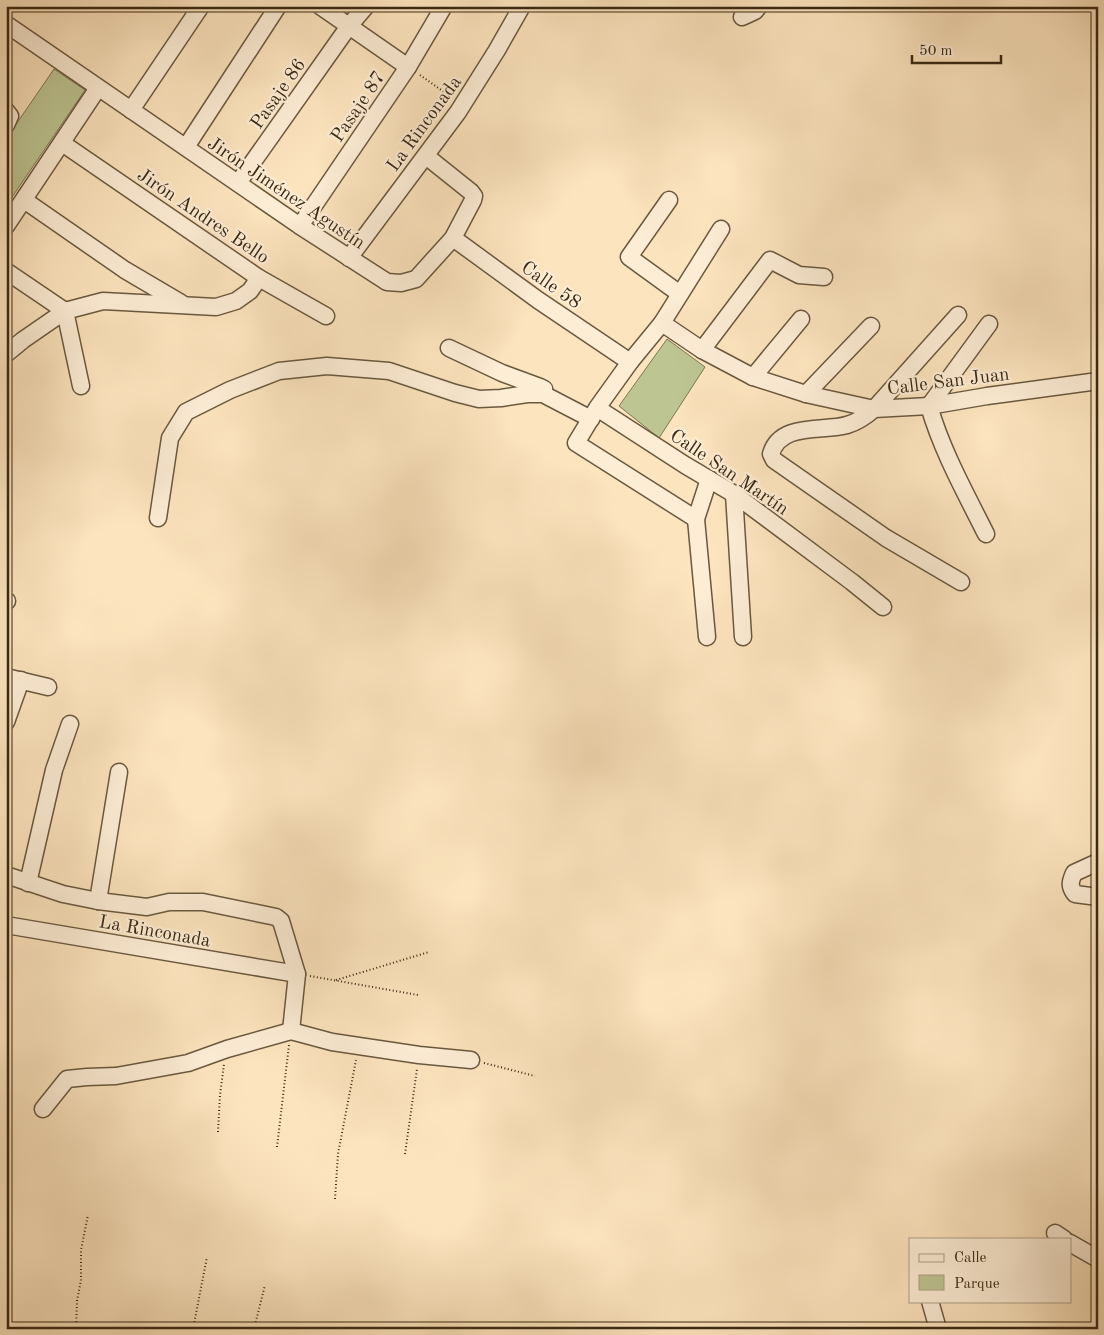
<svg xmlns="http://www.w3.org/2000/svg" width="1104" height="1335" viewBox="0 0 1104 1335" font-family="'Old Standard TT',serif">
<rect width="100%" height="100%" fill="#fce4be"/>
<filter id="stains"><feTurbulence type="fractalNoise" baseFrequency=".004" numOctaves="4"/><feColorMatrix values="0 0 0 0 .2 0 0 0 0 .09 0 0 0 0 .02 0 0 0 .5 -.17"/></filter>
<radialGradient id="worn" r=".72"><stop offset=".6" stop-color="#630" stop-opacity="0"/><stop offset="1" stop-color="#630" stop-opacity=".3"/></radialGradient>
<g fill="#bdc593" stroke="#7c7753">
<path d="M54,69L85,90L6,206V139Z"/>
<path d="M667,339L705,367L659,438L619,406Z"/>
</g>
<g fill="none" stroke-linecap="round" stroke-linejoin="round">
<defs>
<g id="minor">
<path d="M320,6L408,67"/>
<path d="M742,17L755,11L759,6"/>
<path d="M6,24L300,226L387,282L401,283L416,279L453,238L473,200L474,196L471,192L426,156"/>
<path d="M131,110L201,6"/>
<path d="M6,111L10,116L6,125"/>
<path d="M62,143L259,278L326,316"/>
<path d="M186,147L278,6"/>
<path d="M238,183L349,26L366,6"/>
<path d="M24,200L125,270L181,303"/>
<path d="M669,200L629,257L680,294"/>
<path d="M6,226L98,88"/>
<path d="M300,226L408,67L444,6"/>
<path d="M453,238L538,300L630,362"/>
<path d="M349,258L458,112L497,50L522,6"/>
<path d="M6,271L65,311L81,386"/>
<path d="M958,315L874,409C865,417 858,422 847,425C823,432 780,422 771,454L774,460L886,538L961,582"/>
<path d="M662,323L721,229"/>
<path d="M449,348L502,373L540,387L544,389L543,393"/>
<path d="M702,350L770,260L799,275L824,277"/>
<path d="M6,354L23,340L65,311L103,301L216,307L236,301L250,291L259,278"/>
<path d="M753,377L801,319"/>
<path d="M806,394L871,326"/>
<path d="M596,410L576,443L696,519"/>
<path d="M734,494L743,637"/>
<path d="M158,518L170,438L186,412L230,390L279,371L327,366L389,371L455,393L479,399L501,398L527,394H543L591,419"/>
<path d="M986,534C965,492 942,451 929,406L989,324"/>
<path d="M6,601H7"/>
<path d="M883,607L852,582L734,494L685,465L597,408L630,362L662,323L702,350L753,377L806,394L874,409L929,406L987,396L1098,381"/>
<path d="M707,637L696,519L709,479"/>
<path d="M6,677L48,687"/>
<path d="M6,722L21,680"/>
<path d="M1098,862L1074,873C1070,882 1069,886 1075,894L1098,897"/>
<path d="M6,875L63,894L98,901L147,907L169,902H203L276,917L281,921L297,974L291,1031"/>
<path d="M28,883L54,770L70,724"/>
<path d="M98,901L119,772"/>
<path d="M6,925L297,974"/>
<path d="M43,1109L67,1079L87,1077L116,1076L188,1063L227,1049L291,1031L332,1042L419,1055L471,1060"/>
<path d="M1055,1233L1064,1239"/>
<path d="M1070,1243L1098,1259"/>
<path d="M930,1301L938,1329"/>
</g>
</defs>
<use href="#minor" stroke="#6a583e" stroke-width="19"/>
<g stroke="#3a2913" stroke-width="2" stroke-dasharray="1 2.5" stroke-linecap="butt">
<path d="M420,75L451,97"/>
<path d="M310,976L418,995"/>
<path d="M336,980L429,952"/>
<path d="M484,1063L535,1076"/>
<path d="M218,1132L220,1095L224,1064"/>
<path d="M277,1147L289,1045"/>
<path d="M405,1154L417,1069"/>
<path d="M335,1199L338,1154L356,1060"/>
<path d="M76,1329L77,1301L81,1280V1250L88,1215"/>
<path d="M193,1329L207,1257"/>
<path d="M254,1329L265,1285"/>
</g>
<use href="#minor" stroke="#fdedd5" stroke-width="16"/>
</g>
<g text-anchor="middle" stroke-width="4.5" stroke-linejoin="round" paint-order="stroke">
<g font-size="19" fill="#3a2913" stroke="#fdedd5">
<text transform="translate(277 93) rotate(-55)" y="7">Pasaje 86</text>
<text transform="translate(357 106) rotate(-56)" y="7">Pasaje 87</text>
<text transform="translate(423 123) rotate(-54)" y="7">La Rinconada</text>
<text transform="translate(287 192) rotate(34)" y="7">Jirón Jiménez Agustín</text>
<text transform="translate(204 215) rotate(34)" y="7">Jirón Andres Bello</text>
<text transform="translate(552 284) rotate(35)" y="7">Calle 58</text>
<text transform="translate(948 380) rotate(-7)" y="7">Calle San Juan</text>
<text transform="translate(730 471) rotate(34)" y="7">Calle San Martín</text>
<text transform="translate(155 930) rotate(10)" y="7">La Rinconada</text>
</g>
</g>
<rect width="1104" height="1335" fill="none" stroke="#fce4be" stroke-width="25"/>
<rect x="8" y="8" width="1089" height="1320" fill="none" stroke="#3a2913" stroke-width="2.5"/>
<rect x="12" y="12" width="1079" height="1310" fill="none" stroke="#3a2913"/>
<rect x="909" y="1238" width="162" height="65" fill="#fdedd5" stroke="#af9f87"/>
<rect x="919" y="1254" width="25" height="8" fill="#fdedd5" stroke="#af9f87"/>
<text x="954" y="1262" font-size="15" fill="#3a2913">Calle</text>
<rect x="919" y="1275" width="25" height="15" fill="#bdc593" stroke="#af9f87"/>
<text x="954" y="1288" font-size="15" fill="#3a2913">Parque</text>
<path d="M912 55v8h89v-8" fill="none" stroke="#3a2913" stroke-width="2.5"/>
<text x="919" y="55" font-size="15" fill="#3a2913" stroke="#fdedd5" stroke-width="4" paint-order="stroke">50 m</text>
<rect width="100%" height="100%" filter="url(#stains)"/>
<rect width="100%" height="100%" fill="url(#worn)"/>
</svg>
